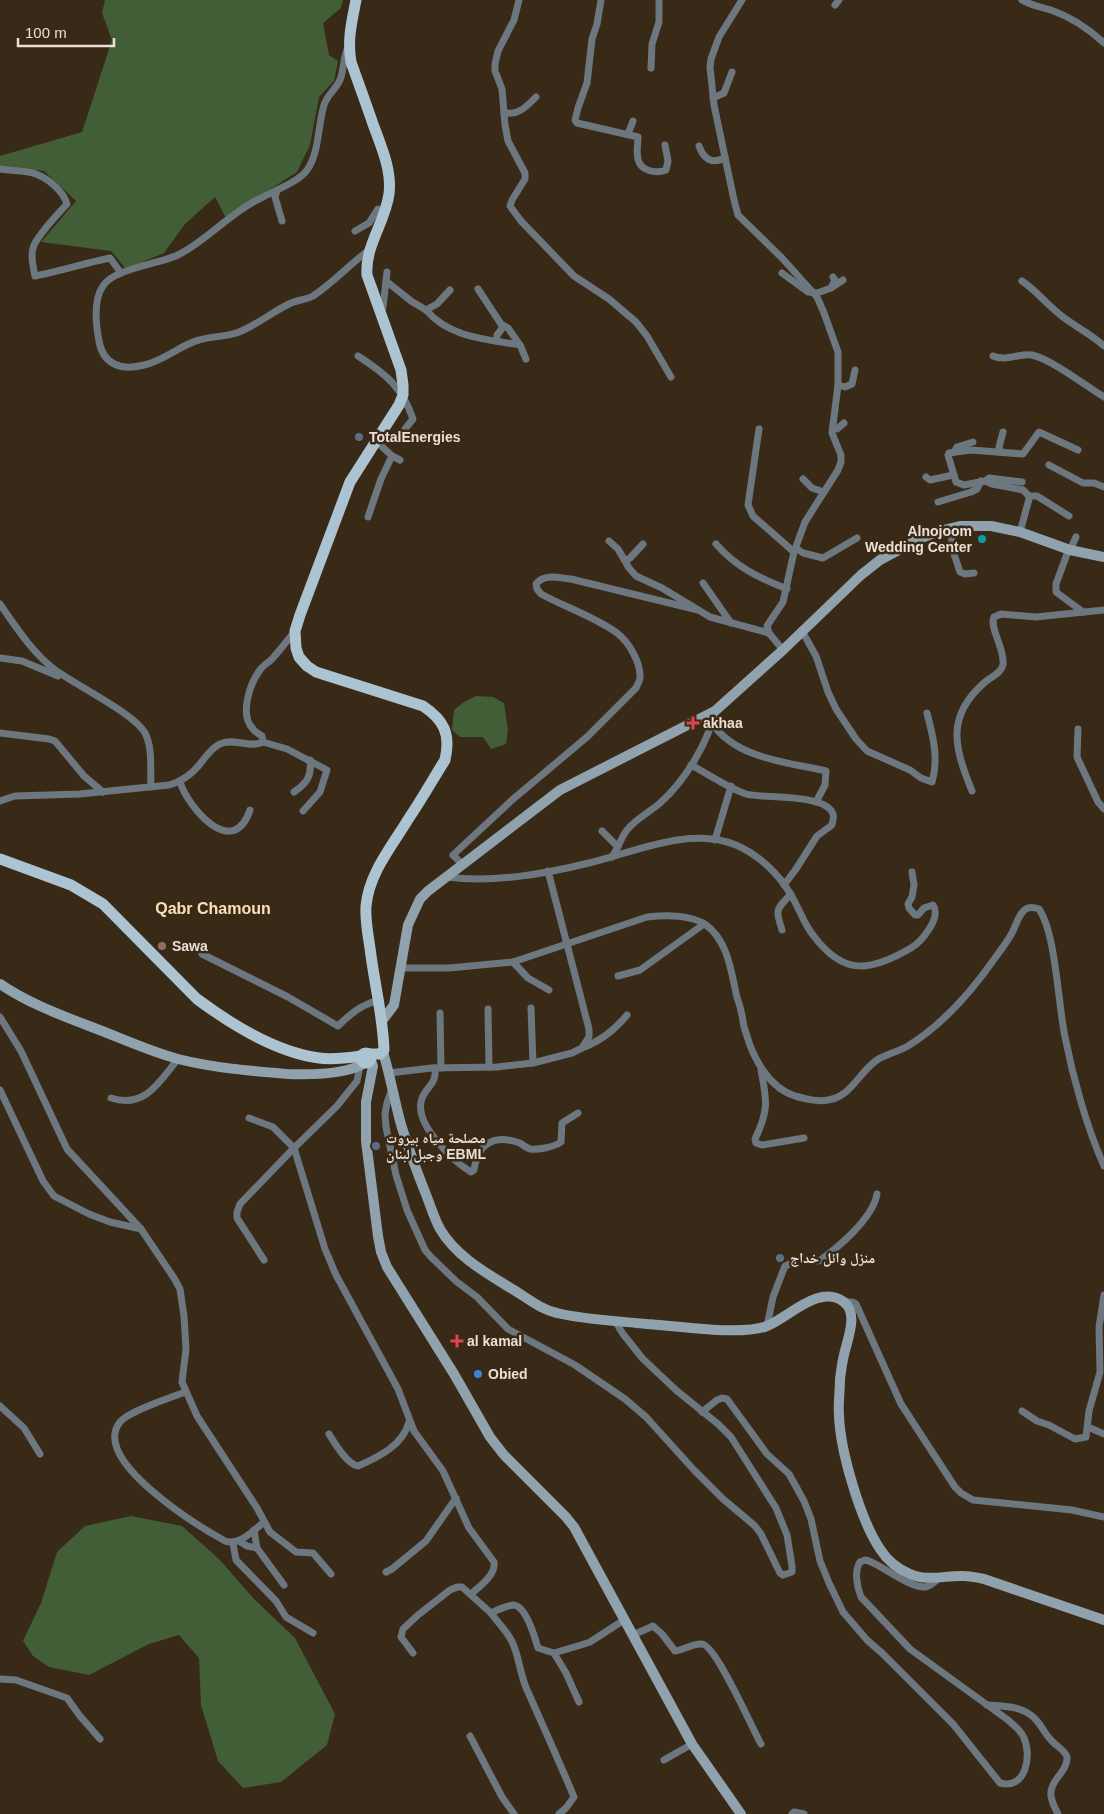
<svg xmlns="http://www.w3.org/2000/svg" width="1104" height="1814" viewBox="0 0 1104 1814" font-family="Arial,'Noto Naskh Arabic',sans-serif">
<rect width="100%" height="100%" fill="#392917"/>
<g fill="#415e37">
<path d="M105,0H343L341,8L323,23L329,55L338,61L334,81L319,97L310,145L297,172L226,218L215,197L185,224L164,253L126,269L111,251L41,242L76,201L44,171L0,166V156L82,132L112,40L102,13Z"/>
<path d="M476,696L493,697L504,703L508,730L506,744L491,749L483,737H460L452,730L454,710L464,702Z"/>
<path d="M131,1516L182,1526L220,1560L254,1599L295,1638L335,1714L327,1745L281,1782L243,1788L218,1761L201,1705L199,1658L179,1635L149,1644L89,1675L49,1667L33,1656L23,1641L41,1603L57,1552L85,1526Z"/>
</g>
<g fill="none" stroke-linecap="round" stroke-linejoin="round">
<g stroke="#6c777f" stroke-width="7">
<path d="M519,0L514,20L498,51L495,64V71L502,89L505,125L508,141L525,173V179L512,200L510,206L521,221L574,276L609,299L636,322L647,336L671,377"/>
<path d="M601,0L597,24L592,39L587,83L578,108L575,120L577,123L638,137C638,144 636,152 638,159C640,171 656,174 666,170L668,161L665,145"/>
<path d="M742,0L719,37L711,59L710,67L714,105L734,200L738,215L782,258L817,297L824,313L838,352V385L832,433L841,455V462L838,470L805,522L794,552L783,602L767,626L769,633L783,650"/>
<path d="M1022,0C1032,6 1041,7 1051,10C1071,17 1089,29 1104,43"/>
<path d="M835,5L839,0"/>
<path d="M348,47C343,58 344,70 340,80C336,89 327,95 324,105C318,125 319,154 307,170C299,182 271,192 259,199C230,213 206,241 178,255C159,264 113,269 103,286C93,300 96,325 99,341C103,365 122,371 144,365C164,361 180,345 199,340C212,336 226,337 239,332C257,325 272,312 289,304C296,300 306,300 313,296C333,283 350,264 369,250"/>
<path d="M651,68L652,44L659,22V0"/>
<path d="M713,98L724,93L732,72"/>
<path d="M504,112C517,117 527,106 536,97"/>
<path d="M628,134L633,121"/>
<path d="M699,146C704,160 712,164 725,158"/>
<path d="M0,169C11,171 26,170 36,174C49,179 63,191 67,204C57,215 41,231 34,245C30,254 33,266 35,276C61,271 85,263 110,258L121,273"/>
<path d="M277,191L275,197L282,221"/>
<path d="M355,231L369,223L378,209L385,211"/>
<path d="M782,273L808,292L817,293L831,288L835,280L833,277"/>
<path d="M386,281L411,301L426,310L437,304L450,290"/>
<path d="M1022,281C1037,291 1048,306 1063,317C1076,327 1091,334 1104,346"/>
<path d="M831,288L843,280"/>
<path d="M478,289L501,324L508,328L520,345"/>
<path d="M426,310C450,338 486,339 520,345L526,359"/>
<path d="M381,312L383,307L387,272"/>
<path d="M497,341V335L504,326"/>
<path d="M358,356C386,374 402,387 413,419L405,429"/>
<path d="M993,356C1006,362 1018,353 1032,355C1051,359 1086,386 1104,397"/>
<path d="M838,385L845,387L852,384L855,370"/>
<path d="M833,426L837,429L844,423"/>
<path d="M759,429L748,505L753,516L794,552"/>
<path d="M954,452L957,447L973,442"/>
<path d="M1001,452L999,447L1003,432"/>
<path d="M392,456L400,460"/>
<path d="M1049,465L1083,483H1094L1104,487"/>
<path d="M926,477L930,480L953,475"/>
<path d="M803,479L812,488L824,492"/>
<path d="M985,481L989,478L1022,482"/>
<path d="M1029,496H1037L1069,516"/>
<path d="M938,502L971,492L977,489L981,481"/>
<path d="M368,517L381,479L392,456L376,441"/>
<path d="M1020,532L1029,499V496L1023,490L992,484L985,481L964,485L956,482L948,455L949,453L971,450L1023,454L1039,432L1078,450"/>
<path d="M951,533L953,551L960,572L965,574L974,573"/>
<path d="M609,541L618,549L629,568L636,576L662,588L710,617L769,633"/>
<path d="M716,544C736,567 759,578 787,589"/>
<path d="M796,548L803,553L823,558L857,538"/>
<path d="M1070,550L1076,537"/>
<path d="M1067,554L1056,584V592L1083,612"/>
<path d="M626,560L630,558L643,544"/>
<path d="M703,583L731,623"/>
<path d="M0,604C16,627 32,652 54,669C75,685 134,713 145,733C153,748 150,770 151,787"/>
<path d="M802,631L816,656L828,692L836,709L856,739L867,751L910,770L921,778L932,782C939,759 933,736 927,713"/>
<path d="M0,658L22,661L58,676"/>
<path d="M712,723C736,759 787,762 826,771L825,785L816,802"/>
<path d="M1078,729L1077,757L1098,802L1104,809"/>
<path d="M0,733L49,739L55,741L84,776L103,792"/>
<path d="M263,742L262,736C259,734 255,732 253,729C239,715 250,683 260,670C263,665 268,663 272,659C280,650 287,641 295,631"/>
<path d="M691,765C708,774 728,788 746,794C763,799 826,793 833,814C834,817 833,821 832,825L817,836L796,869L784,885"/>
<path d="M180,782C189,809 233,860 250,810"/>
<path d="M972,791C955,749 945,717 984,683C990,677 1001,674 1003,665C1005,648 989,628 994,617L1001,614L1036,617L1104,610"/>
<path d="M294,792C307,783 312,776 310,760"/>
<path d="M0,801L15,796L80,794L169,785C183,781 194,773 203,760C208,754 213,747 220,744C233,737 250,749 263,742L287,749L327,770L320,792L303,811"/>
<path d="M602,831L618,847"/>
<path d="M715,840L731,786"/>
<path d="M612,857C618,848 621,838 627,830C635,819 650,812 660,803C685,781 708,743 715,711"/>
<path d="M462,864L453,855L512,800L587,737L636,688C637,685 640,681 640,678C641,663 629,642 617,633C597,618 565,607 541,594L537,589L536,584C544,573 560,578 571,579L698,610"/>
<path d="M447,877C494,883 544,874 589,863C635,852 689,826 736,845C759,855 779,874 791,895C799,908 804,924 813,935C843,976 870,972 911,948C921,942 942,918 933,905L924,908L918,915H915L909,908L908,904L912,897L914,885L912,872"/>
<path d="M782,930C775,909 776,910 791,894"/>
<path d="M202,954L288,997L338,1026C348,1016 363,1003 378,1001"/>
<path d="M513,962L528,978L549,990"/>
<path d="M401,968H449L513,962L647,917C666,915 690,914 706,925C727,940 731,970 736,993C737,999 740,1005 741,1011C743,1018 743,1026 746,1033C753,1058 769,1088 795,1096C806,1099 817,1102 828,1100C851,1097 859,1072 877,1060C886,1054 898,1052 908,1046C942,1025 972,991 995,958C1001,950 1007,942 1012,933C1016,926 1019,911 1028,908C1032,907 1036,908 1039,909C1056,934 1058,1004 1065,1037C1073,1078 1087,1128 1104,1166"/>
<path d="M618,976L640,970L704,924"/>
<path d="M531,1008L533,1063"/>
<path d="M488,1009L489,1067"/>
<path d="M440,1013L441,1068"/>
<path d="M0,1017L21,1051L67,1149L141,1229L174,1278L180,1289L184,1316L186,1349L182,1382L197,1416L257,1508L270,1532L296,1552L313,1553L331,1574"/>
<path d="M582,1048C601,1041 614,1031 627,1015"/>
<path d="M435,1068C437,1086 424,1087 421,1102C416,1126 453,1161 471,1172L474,1170C478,1143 494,1134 520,1143C523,1145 527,1148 530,1149C539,1150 554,1147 561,1142L562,1123L578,1113"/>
<path d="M761,1070C767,1101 769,1110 755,1139L756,1143L762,1145L804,1138"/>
<path d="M389,1073L432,1068L497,1067L533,1063L572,1053L582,1048L589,1037V1029L548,871"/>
<path d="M392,1089L387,1103L385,1114L386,1127L396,1175L407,1210L425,1250L431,1257L457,1282L477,1297L508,1329L575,1365L625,1399L646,1417L694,1470L723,1499L755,1526L761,1534L780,1573L783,1575L792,1572V1566L787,1535L776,1508L731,1437L718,1424L677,1391L643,1359L623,1334L615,1321"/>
<path d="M0,1090L43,1181L54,1196L89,1214L110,1222L141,1229"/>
<path d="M111,1098C145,1109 159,1082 178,1059"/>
<path d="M249,1118L273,1127L294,1148L325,1249L336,1275L398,1389L414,1431L443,1471L469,1528L494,1562C496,1575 480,1586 471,1594"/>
<path d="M264,1260L237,1218V1212L240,1204L294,1148L337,1106L357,1081L360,1066"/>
<path d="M844,1302H852L856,1304L901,1404L955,1487L961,1493L973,1500L1072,1510L1104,1517"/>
<path d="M767,1326L773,1297L785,1266L801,1259L819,1261C839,1247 873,1218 877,1194"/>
<path d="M185,1392C170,1398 129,1411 120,1422C90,1460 198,1526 225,1541C239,1546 253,1531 264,1522"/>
<path d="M0,1406L24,1428L40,1454"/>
<path d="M1022,1411L1037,1421L1049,1425L1075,1439L1086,1437L1089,1411L1100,1372L1099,1327L1104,1295"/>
<path d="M702,1412L717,1400L722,1398L727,1399L767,1454L789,1474L804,1501L811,1519L820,1561L829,1583L843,1612L867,1640L883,1654L953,1724L1000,1783C1026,1790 1032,1756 1024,1738C1021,1730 1014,1726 1008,1720L910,1649L861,1597C857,1587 854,1571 860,1562L865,1560L869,1561C884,1567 909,1587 924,1587C930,1587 934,1582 938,1579"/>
<path d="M1088,1427L1104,1434"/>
<path d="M329,1434C335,1444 347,1464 358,1466C379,1457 403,1445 409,1422"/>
<path d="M254,1530L257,1548L284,1585"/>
<path d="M239,1541L247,1546L257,1548"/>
<path d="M233,1543L236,1560L276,1601L286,1617L313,1633"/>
<path d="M386,1572L392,1569L426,1541L456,1498"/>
<path d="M491,1613C498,1623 509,1633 513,1644C520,1660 520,1676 528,1692C543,1726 559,1761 574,1797L566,1808L559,1814"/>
<path d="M633,1635L653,1626L662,1634L675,1651C684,1650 693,1643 702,1644C716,1645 752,1728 761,1744"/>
<path d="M413,1653L401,1637L403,1629L418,1615L450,1590L457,1587H462L491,1613C497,1610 506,1606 513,1605C526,1605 535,1638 538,1648L554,1653L581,1645L590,1642L624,1620"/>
<path d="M554,1653L566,1673L579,1702"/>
<path d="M0,1679L16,1680L67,1698L80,1716L100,1739"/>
<path d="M987,1705C1005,1706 1025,1706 1037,1721C1042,1727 1046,1735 1051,1740C1055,1745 1066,1751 1067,1757C1068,1772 1049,1780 1051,1796C1052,1803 1055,1808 1058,1814"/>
<path d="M470,1736L502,1797L514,1814"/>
<path d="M664,1760L692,1744"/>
<path d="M792,1814L794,1812L804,1814"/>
</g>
<g stroke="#90a2ad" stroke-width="10">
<path d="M0,984C28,1003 58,1014 89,1026C119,1037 148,1051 178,1059C214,1068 251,1071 287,1074C311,1075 345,1075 365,1063"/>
<path d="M382,1021L394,1005L408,925L420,899L428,891L560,790L715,711L783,650L861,575L880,560L919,539L939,531L960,526H991L1020,532L1070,550L1104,557"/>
<path d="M383,1052C390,1075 394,1098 400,1121C407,1145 416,1169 425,1192C430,1204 434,1218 440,1229C457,1258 490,1275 517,1292C530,1300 542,1310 557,1313C586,1320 618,1321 647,1324C676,1326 742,1336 767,1326C788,1318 820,1283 844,1302C859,1314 847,1340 844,1355C842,1363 841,1371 840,1379C840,1391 838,1403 839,1415C840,1450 860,1519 880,1549C887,1560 898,1569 910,1574C927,1582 947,1575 964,1576C971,1576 978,1578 984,1579L1104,1620"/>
<path d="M371,1060L373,1066L366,1102V1141L378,1236L381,1252L387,1267L454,1374L490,1437L504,1455L566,1517L574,1527L692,1744L741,1814"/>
</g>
<g stroke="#acc3d1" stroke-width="11">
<path d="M356,0C352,21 347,40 351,62C358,82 366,103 373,124C381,146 392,170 389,194C385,223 365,245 367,275L401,370L403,385V395L399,405L350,482L300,615L295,631L296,648L299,657L307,666L316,672L423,706C444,720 451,734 445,760C433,779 422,799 409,818C392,846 369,873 366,906C365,920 368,934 370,948C374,982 383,1016 384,1050L380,1054H370"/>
<path d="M0,859L71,885L103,904L197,999C232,1025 275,1052 319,1058C333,1060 347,1058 361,1056"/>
<circle cx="366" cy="1058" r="5"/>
</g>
</g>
<g fill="#5c6f8a" stroke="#392917" stroke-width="2">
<circle cx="359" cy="437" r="5"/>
<circle cx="376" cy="1146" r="5"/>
<circle cx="780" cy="1258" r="5"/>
</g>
<circle fill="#0f9aa8" stroke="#392917" stroke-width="2" cx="982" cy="539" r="5"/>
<g fill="#e0444e" stroke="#392917" stroke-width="2">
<path d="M690.5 715.5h5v5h5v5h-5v5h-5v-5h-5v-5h5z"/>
<path d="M454.5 1333.5h5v5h5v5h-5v5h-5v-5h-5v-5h5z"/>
</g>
<circle fill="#8d6e63" stroke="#392917" stroke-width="2" cx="162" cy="946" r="5"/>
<circle fill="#3f7fe0" stroke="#392917" stroke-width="2" cx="478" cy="1374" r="5"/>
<g text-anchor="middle" stroke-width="5" stroke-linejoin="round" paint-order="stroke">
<g font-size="14" font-weight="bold" fill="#ebdfd5" stroke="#392917" text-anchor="start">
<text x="369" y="442">TotalEnergies</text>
<text x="972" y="536" text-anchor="end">Alnojoom<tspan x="972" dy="16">Wedding Center</tspan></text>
<text x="703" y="728">akhaa</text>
<text x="172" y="951">Sawa</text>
<text x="386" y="1143">مصلحة مياه بيروت<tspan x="386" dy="16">وجبل لبنان EBML</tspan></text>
<text x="790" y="1263">منزل وائل خداج</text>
<text x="467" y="1346">al kamal</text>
<text x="488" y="1379">Obied</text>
</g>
<g font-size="16" font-weight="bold" fill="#f8e0b7" stroke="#392917">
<text x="213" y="914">Qabr Chamoun</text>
</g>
</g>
<path d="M18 38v8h96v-8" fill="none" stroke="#ebdfd5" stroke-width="2.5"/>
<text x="25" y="38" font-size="15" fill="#ebdfd5" stroke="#392917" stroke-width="4" paint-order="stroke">100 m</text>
</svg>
